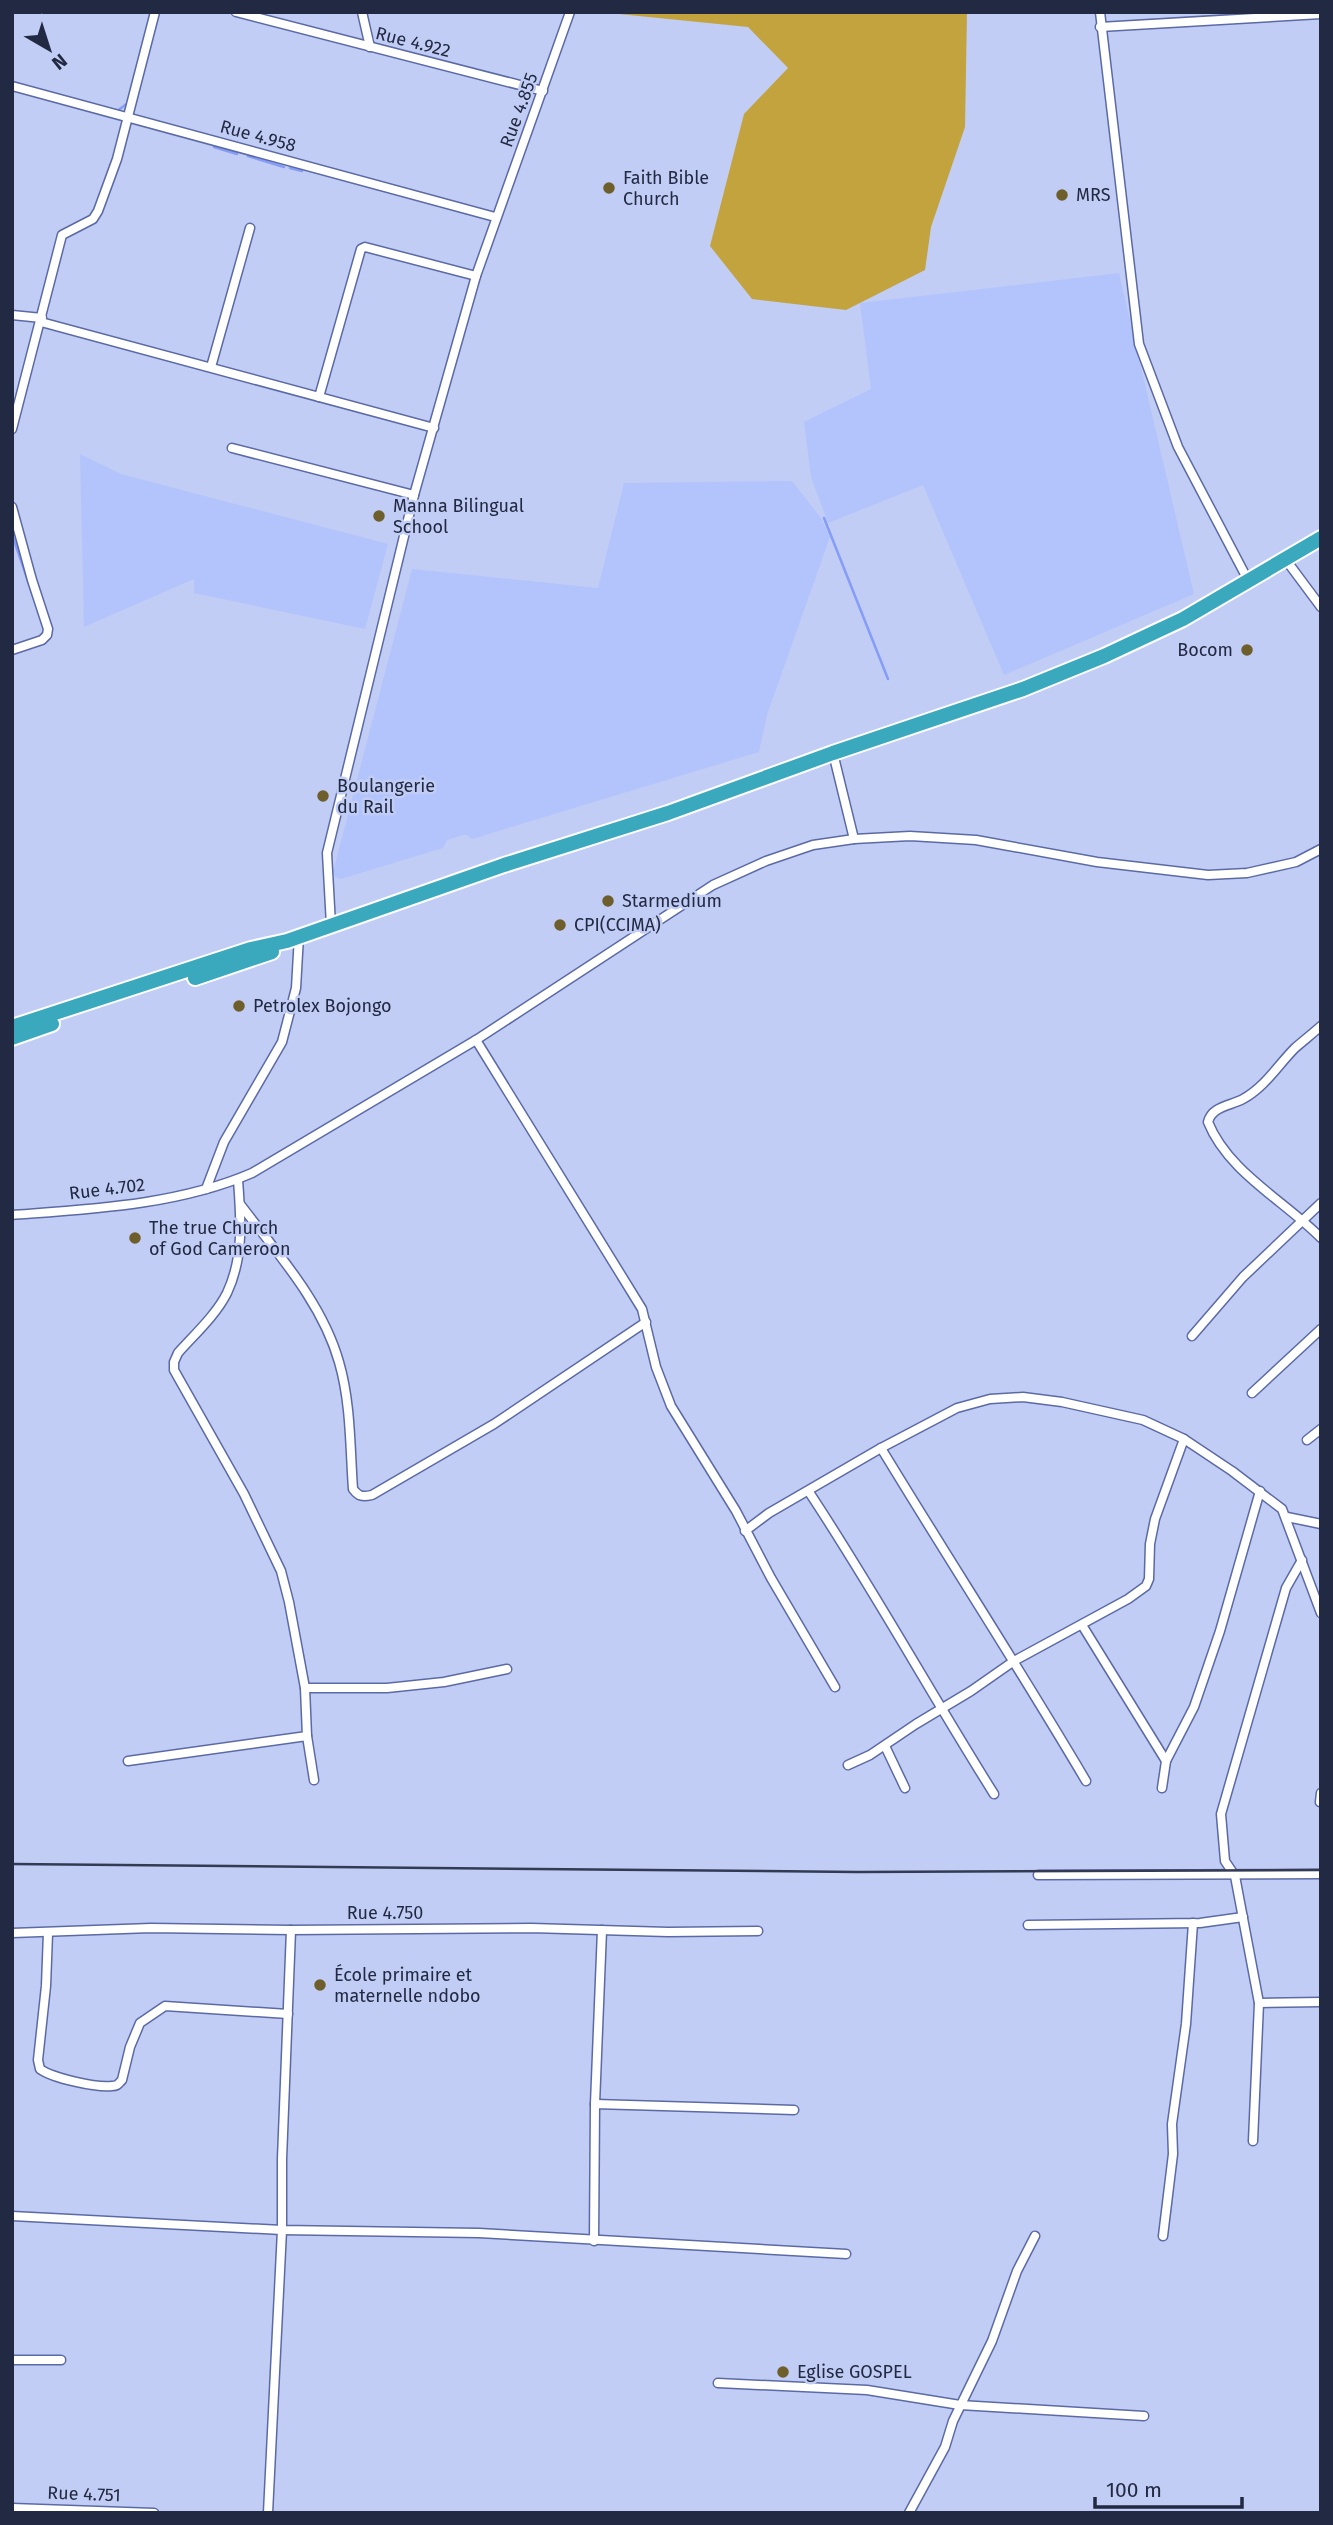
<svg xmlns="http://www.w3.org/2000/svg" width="1333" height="2525" viewBox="0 0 1333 2525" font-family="'Fira Sans',sans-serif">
<rect width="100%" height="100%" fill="#c1cdf4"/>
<g fill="#b3c4fd">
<path d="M1119,273L1194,594L1004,675L923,485L828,523L811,477L804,422L871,389L860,303Z"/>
<path d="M80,454L121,474L388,544L365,629L194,593V579L84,627Z"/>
<path d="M792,481L821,518L830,537L767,715L759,752L472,839L467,835H463L447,840L443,848L341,879L335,877L333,872L412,569L598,588L624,483Z"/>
</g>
<path fill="#c2a33e" d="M599,12H967L965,127L931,227L925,270L846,310L752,299L710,246L744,114L788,68L748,27Z"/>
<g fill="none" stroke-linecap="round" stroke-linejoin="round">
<g stroke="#859cf9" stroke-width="2.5">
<path d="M117,111L128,103"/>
<path d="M214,147L237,154"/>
<path d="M248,156L284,167"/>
<path d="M290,168L302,171"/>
<path d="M824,518L888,679"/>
<path d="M12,534L33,596"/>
</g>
<defs>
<g id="street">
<path d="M236,12L543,91"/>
<path d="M362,12L370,47"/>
<path d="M1100,12L1139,344L1178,447L1249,582"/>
<path d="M1100,27L1321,14"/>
<path d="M12,86L495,217"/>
<path d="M12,315L42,318"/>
<path d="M41,322L434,428"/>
<path d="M211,367L250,228"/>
<path d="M319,397L361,249L365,247L476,276"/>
<path d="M12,429L62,235L93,219L98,211L117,159L155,12"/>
<path d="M232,448L414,495"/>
<path d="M12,507L32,580L48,629L47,635L42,640L12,650"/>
<path d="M1286,560L1321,607"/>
<path d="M833,753L854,839"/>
<path d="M331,925L327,853L414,495L476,276L570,12"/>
<path d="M1321,1026C1312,1034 1303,1041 1295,1048C1278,1065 1265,1087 1243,1099C1230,1106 1212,1106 1208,1122C1228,1172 1285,1201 1321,1238"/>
<path d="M476,1040L642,1309L656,1367L671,1406L736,1511L771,1578L835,1687"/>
<path d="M238,1180C241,1218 244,1257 227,1293C216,1315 194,1335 178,1353L174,1362V1370L244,1494L281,1571L289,1602L305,1688L307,1736L314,1780"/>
<path d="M206,1189L224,1142L282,1042L296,988L299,936"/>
<path d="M240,1204C277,1253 322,1302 339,1362C351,1403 350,1448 353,1489C359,1497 363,1497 372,1495L494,1424L646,1322"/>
<path d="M12,1215C92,1209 178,1205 252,1173L476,1040L713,885L766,861L813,845L854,839L910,836L976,840L1097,862L1208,875L1247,873L1296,862L1321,849"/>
<path d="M1192,1336L1243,1277L1321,1203"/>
<path d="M1252,1393L1321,1329"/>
<path d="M1307,1440L1321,1429"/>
<path d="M881,1448C949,1560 1020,1669 1086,1781"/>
<path d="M809,1492C874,1590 931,1694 994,1794"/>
<path d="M1287,1517L1321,1524"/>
<path d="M745,1531L769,1513L881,1448L957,1408L990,1399L1023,1397L1062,1402L1143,1420L1184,1439L1232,1471L1282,1509L1321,1613"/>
<path d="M1082,1625L1166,1761L1162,1788"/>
<path d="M305,1688H387L444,1682L507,1669"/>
<path d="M885,1746L905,1788"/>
<path d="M128,1761L307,1736"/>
<path d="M1166,1761L1194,1707L1220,1631L1260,1491"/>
<path d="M848,1765L870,1755L916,1724L971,1691L1014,1661L1128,1599L1146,1586L1149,1579L1150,1544L1155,1519L1184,1439"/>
<path d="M1320,1802L1321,1793"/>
<path d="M1038,1875L1321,1874"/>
<path d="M1028,1925L1200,1923L1243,1917"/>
<path d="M12,1933L151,1928L291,1930L531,1928L668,1932L758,1931"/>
<path d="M48,1933L46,1986L38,2060L40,2069C52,2078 97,2088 112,2086C118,2086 118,2084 122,2080L130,2047L140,2023L165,2006L288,2014"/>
<path d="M1259,2003L1321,2002"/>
<path d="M595,2104L602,1930"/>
<path d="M1253,2141L1259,2003L1235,1876L1225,1861L1221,1814L1286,1588L1302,1560"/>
<path d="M12,2216L282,2230L479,2233L846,2254"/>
<path d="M1163,2236L1173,2154L1172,2124L1186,2024L1193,1923"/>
<path d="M594,2241L595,2104L794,2110"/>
<path d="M12,2360H61"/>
<path d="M718,2383L867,2390L960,2405L1144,2416"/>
<path d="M12,2508L154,2513"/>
<path d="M268,2513L282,2230V2159L291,1930"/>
<path d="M909,2513L945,2447L953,2421L992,2341L1017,2271L1035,2236"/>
</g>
<g id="highway">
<path d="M195,978L272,952"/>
<path d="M12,1027L251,949L287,941L504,865L668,813L833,753L1023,689L1104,656L1183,619L1321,538"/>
<path d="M12,1038L52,1024"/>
</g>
</defs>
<use href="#street" stroke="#5b6aa5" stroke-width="11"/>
<use href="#highway" stroke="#fff" stroke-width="18"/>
<use href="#street" stroke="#fff" stroke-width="8"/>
<use href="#highway" stroke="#3ba9bd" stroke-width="14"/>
<path stroke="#323a54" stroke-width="2.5" d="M12,1864L857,1872L1321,1870"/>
</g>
<g fill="#6e5e2c" stroke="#c1cdf4" stroke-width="2.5">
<circle cx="609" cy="188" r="7"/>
<circle cx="1062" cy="195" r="7"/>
<circle cx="379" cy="516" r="7"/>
<circle cx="1247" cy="650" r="7"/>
<circle cx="323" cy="796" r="7"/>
<circle cx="608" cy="901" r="7"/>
<circle cx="560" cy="925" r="7"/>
<circle cx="239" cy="1006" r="7"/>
<circle cx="135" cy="1238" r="7"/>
<circle cx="320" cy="1985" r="7"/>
<circle cx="783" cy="2372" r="7"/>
</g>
<g text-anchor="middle" stroke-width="5" stroke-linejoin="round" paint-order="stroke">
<g font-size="18" fill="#222942" stroke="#c1cdf4">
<text transform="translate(413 42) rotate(14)" y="6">Rue 4.922</text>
<text transform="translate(519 110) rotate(-70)" y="6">Rue 4.855</text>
<text transform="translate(258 136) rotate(15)" y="6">Rue 4.958</text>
<text transform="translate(107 1189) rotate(-7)" y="6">Rue 4.702</text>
<text x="385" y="1919">Rue 4.750</text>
<text transform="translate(84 2494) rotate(2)" y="6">Rue 4.751</text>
</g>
<g font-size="18" fill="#222942" stroke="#c1cdf4" text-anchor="start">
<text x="623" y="184">Faith Bible<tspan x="623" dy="21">Church</tspan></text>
<text x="1076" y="201">MRS</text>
<text x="393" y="512">Manna Bilingual<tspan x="393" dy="21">School</tspan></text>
<text x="1233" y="656" text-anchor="end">Bocom</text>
<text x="337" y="792">Boulangerie<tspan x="337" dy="21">du Rail</tspan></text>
<text x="622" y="907">Starmedium</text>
<text x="574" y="931">CPI(CCIMA)</text>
<text x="253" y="1012">Petrolex Bojongo</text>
<text x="149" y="1234">The true Church<tspan x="149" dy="21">of God Cameroon</tspan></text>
<text x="334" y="1981">École primaire et<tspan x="334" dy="21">maternelle ndobo</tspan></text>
<text x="797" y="2378">Eglise GOSPEL</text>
</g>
</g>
<rect width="1333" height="2525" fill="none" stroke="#222942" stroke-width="28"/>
<g transform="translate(49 49) rotate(141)" stroke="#c1cdf4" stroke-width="5" paint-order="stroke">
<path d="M0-5L12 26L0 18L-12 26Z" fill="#222942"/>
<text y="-10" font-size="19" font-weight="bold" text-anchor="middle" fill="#222942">N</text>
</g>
<path d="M1095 2497v10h147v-10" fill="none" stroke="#222942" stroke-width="3.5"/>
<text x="1106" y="2497" font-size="21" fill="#222942" stroke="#c1cdf4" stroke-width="5" paint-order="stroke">100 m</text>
</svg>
